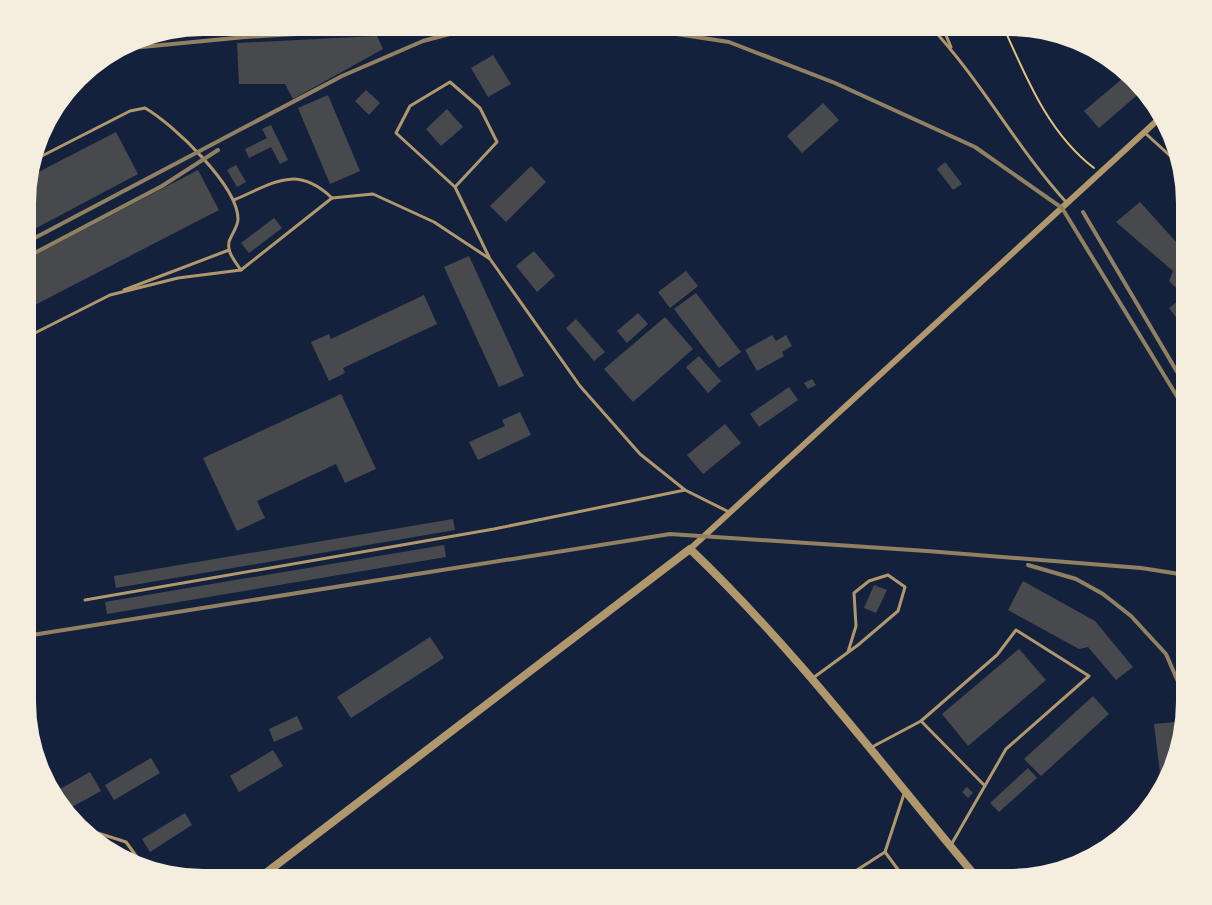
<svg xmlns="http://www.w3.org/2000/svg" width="1212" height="905" viewBox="0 0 1212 905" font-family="Manrope,sans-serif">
<rect width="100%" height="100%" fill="#14213d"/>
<g fill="#48494c">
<path d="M377,36L383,49L293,99L285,84H239L237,43Z"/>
<path d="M493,55L511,84L488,97L471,68Z"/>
<path d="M1129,73L1142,91L1099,128L1084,111Z"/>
<path d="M366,90L380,103L369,115L355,101Z"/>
<path d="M328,95L360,171L330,184L298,108Z"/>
<path d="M823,103L839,120L802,153L787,136Z"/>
<path d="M447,109L463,127L441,146L426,129Z"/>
<path d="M271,125L288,160L280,164L271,147L249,158L245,149L267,138L262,129Z"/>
<path d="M116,132L138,174L27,233V178Z"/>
<path d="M945,162L962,184L953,190L937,169Z"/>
<path d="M236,165L246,182L237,187L227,170Z"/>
<path d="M531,166L546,182L506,222L490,206Z"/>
<path d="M198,170L219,210L27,309V259Z"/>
<path d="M1140,202L1186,253V280L1177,289L1169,281L1173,271L1116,222Z"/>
<path d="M274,218L282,228L249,253L241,243Z"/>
<path d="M534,251L555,276L537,292L516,266Z"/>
<path d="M469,256L524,376L499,387L444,267Z"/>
<path d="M686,271L698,286L670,308L658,292Z"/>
<path d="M696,293L741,352L719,368L674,309Z"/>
<path d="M424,295L437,324L343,368L345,373L329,381L311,342L329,334L331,339Z"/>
<path d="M1186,295V330L1169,308Z"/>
<path d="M638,313L648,324L627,343L617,331Z"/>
<path d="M665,317L693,349L633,402L604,369Z"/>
<path d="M576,319L605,352L594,361L566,328Z"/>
<path d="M1186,333V355L1176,342Z"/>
<path d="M772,335L776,341L786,335L792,346L782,352L784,356L757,371L745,350Z"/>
<path d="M699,356L721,381L708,393L686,367Z"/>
<path d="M812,379L816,385L808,389L804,383Z"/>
<path d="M789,387L798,400L759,427L750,414Z"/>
<path d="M341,394L376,469L345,483L336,464L257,501L265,518L237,531L203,458Z"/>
<path d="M520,412L531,435L478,460L469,442L505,426L502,420Z"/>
<path d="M725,424L741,443L703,474L687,455Z"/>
<path d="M453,519L455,530L116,588L114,576Z"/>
<path d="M444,545L446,557L107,614L105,602Z"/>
<path d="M1023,581L1095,621L1133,667L1116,680L1088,647L1079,649L1008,610Z"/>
<path d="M874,585L887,590L876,613L864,608Z"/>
<path d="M430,637L444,658L351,718L337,697Z"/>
<path d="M1019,649L1046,680L968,746L942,714Z"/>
<path d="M1093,696L1109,714L1041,776L1024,759Z"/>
<path d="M297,716L303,729L274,742L269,729Z"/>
<path d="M1175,722L1178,747L1173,770L1162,789L1154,724Z"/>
<path d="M273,750L283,766L239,792L230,776Z"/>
<path d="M151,758L160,773L114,800L105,785Z"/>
<path d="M1028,768L1037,778L999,812L990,803Z"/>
<path d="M90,772L101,791L70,808L60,789Z"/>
<path d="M967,787L973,793L968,798L962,792Z"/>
<path d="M185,813L192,825L150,852L142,839Z"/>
</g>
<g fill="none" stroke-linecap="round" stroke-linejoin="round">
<path stroke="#e5c07b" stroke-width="2" d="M1003,26C1026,77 1048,133 1094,168"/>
<g stroke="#b1986c" stroke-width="3">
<path d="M930,26C981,80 1016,147 1066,202"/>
<path d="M942,26L951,47"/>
<path d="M1145,133L1177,162"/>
<path d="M34,160L130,111L145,108C173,124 238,186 238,219C238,225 234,231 231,237C224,249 234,260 241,270L332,198L373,194L434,222L490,259L580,386L640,454L685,490L729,512"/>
<path d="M455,187L497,142L480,108L450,82L410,106L396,133L455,187L489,257"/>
<path d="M234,200C274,183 296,164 332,198"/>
<path d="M124,290L229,250"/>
<path d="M27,337L110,295L178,278L241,270"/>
<path d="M85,600L494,529L685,490"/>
<path d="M813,678L858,645L898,611L905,587L888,575L869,581L854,593L856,626L848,652"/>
<path d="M872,747L921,721"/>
<path d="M79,827L126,842L145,868"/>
<path d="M951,845L1006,749L1089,676L1016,630L997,655L921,721L985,786"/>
<path d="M885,852L905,879"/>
<path d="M843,879L885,852L904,794"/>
</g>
<path stroke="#b1986c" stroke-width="6" d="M690,549L1162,116"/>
<path stroke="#b1986c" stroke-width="8" d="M258,879L690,549C796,650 884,768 978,879"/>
<g stroke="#918062" stroke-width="4">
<path d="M624,26L729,42L835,83L975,147L1062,208L1186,411"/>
<path d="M121,49L245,37L432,26"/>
<path d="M1083,212L1186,387"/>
<path d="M27,242L342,76L423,41L480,26"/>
<path d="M27,257L162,186L218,150"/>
<path d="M1028,565L1076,579L1103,594L1131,616L1166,654L1186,700"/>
<path d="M26,636L670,534L927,551L1141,568L1186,575"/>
</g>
</g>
<path d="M0 0H1212V905H0ZM203 36H1009A167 167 0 0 1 1176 203V702A167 167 0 0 1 1009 869H203A167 167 0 0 1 36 702V203A167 167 0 0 1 203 36Z" fill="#f5edde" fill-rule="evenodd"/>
</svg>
